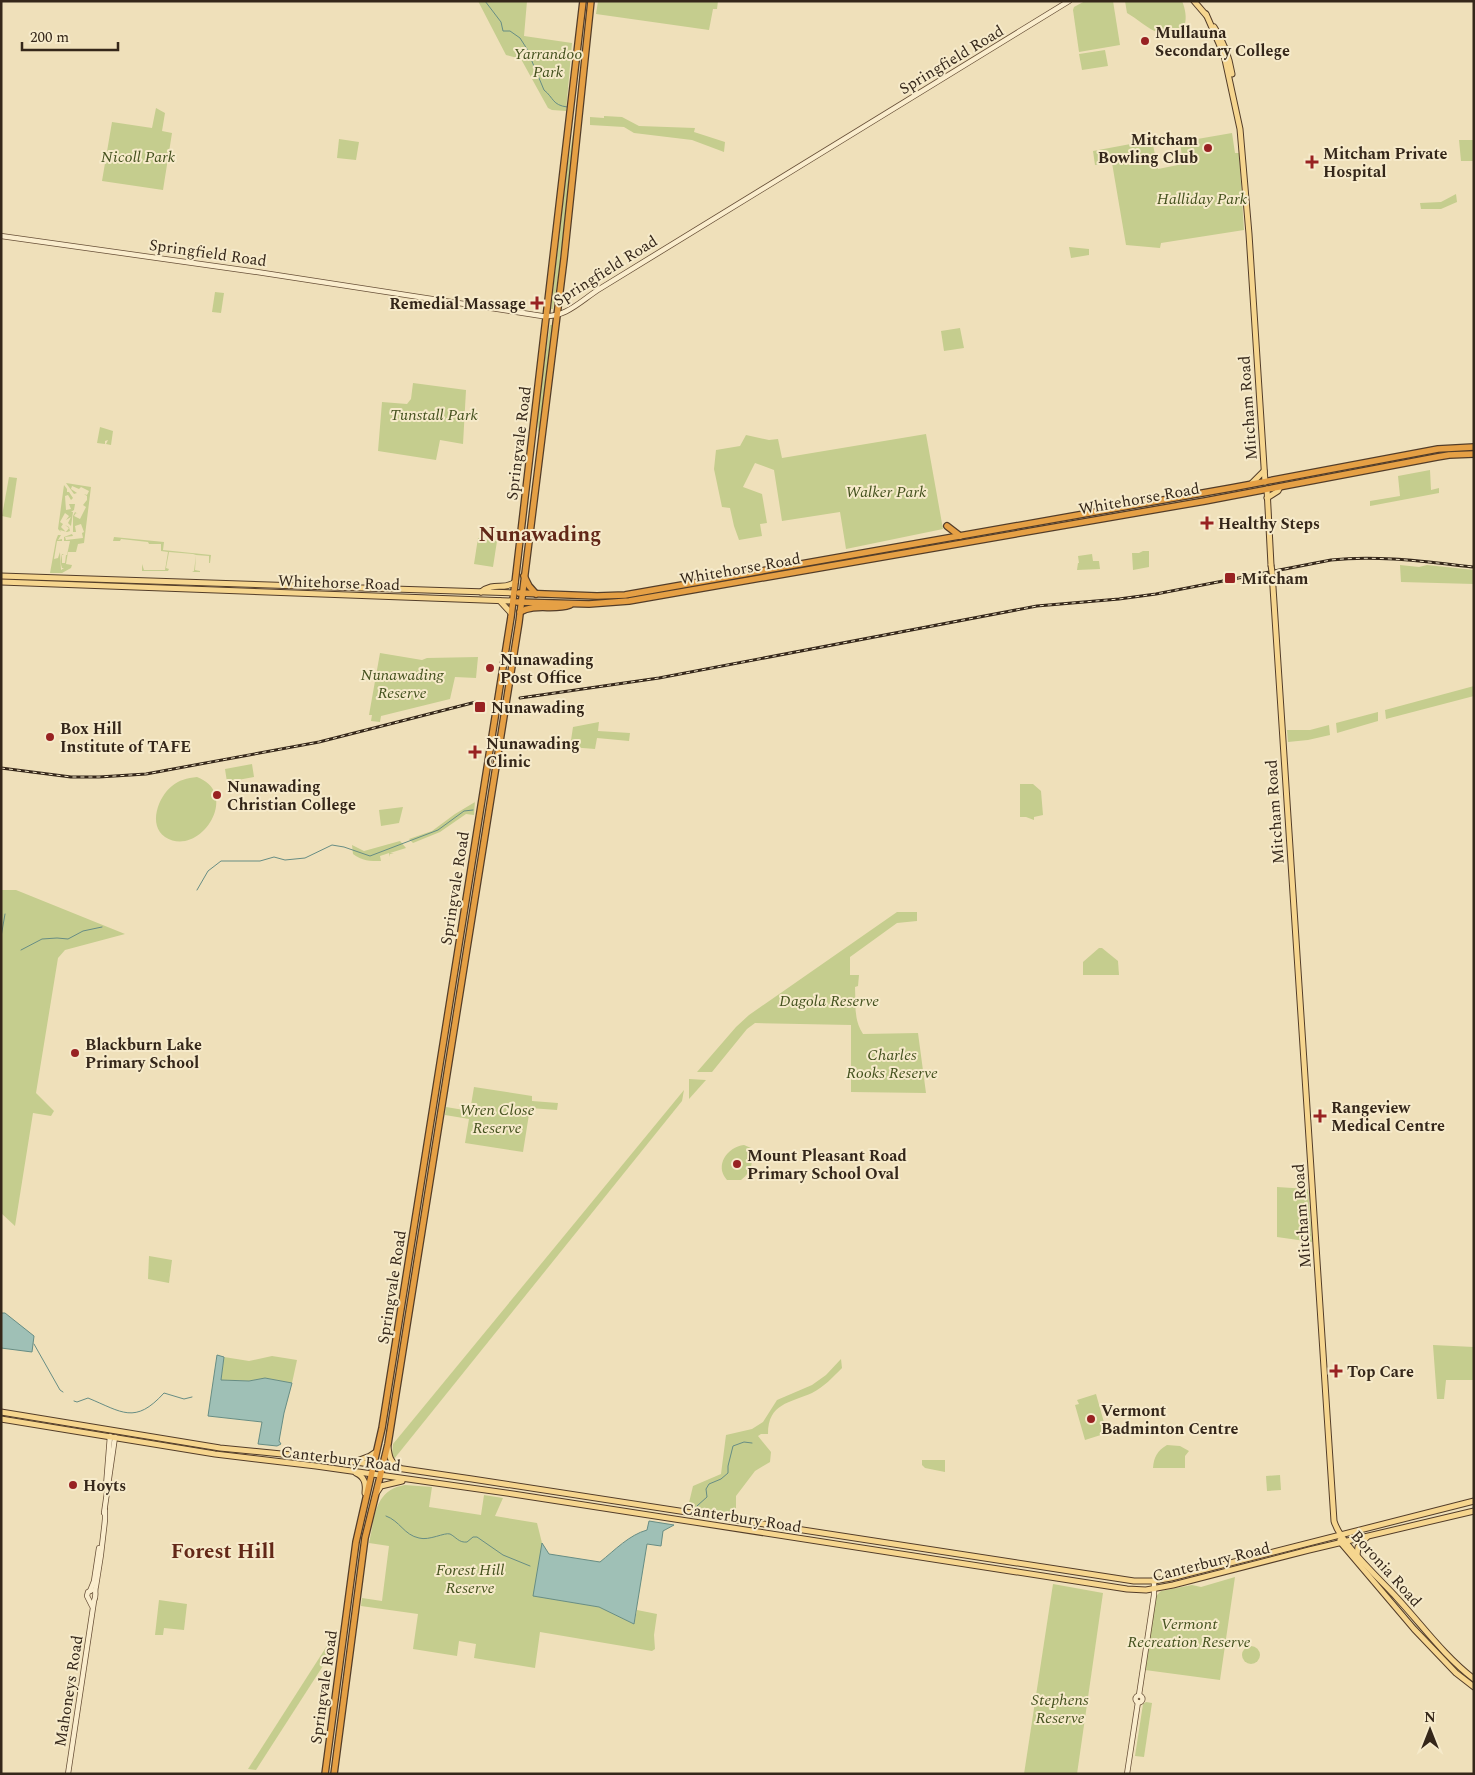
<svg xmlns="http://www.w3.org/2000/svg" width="1475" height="1775" viewBox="0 0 1475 1775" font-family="Spectral,serif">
<rect width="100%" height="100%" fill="#efe0ba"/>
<g fill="#c5cd8e">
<path d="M478,1H527L524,36L572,43L566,111L552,110L548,108L521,59L506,55Z"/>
<path d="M598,1H718L717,9H713L709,30L596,14Z"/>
<path d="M1085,1H1113L1120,45L1079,52L1073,10L1074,7Z"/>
<path d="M1125,1H1182C1191,23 1184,41 1157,32C1150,30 1136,18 1127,13Z"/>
<path d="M1105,50L1108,66L1082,70L1079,54Z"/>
<path d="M156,108L165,113L162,131L172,133L163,190L102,181L112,122L152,128Z"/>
<path d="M604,116L622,117L639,126L695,128L694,132L725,142L724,152L692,140L634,133L624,127L590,125V117L604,118Z"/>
<path d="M575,122L576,126L563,246L553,309H551L566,175Z"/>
<path d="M1232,133L1235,153H1239L1244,230L1161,243L1160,248L1126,245L1112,163L1095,165L1093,151L1152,140L1158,169L1183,164L1180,142Z"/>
<path d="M339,139L359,142L356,160L337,158Z"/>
<path d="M1459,140H1474V161H1461Z"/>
<path d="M1456,194L1457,202L1441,209H1421L1420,203L1441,202Z"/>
<path d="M1069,247L1089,249V255L1071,258Z"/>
<path d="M215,292L224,293L221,313L212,312Z"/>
<path d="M550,325H553L539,432L538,431L537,416L541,383Z"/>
<path d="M960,328L964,348L944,351L941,331Z"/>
<path d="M413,383L466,390L463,444L440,440L436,460L378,451L382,402L407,404L411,399Z"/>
<path d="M100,427L113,431L111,445L106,444L108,440L105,441V444L97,443Z"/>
<path d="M926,434L943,529L846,549L840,512L782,521L774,470L755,463L743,487L762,494L767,523L760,524L762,536L739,540L734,526L730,508L722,507L714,469L716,450L740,446L746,435L769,440L778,439L782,458Z"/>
<path d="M1430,470L1431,490L1439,488V493L1370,506V501L1400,496L1398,476Z"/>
<path d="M9,477L17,478L11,518L2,516Z"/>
<path d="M66,483L91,487L84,543L78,544L76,552H68L66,564L72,565L71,568L62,573H50L56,540L58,535H61L58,540L62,539V541H57L54,559L58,558L60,552L61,570L64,568H62C60,563 61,558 62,554L64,555H62V563H65L66,555H67L70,541H64V537L72,534L73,536L65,537L66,540L83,538L82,533L84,532L81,524L75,526L76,532H73V516L75,512L78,514L76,513L74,516L80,519L86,507L83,505L87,500V496L84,494L87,495L89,491L81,487L79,489L72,486L71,489L77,493L74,494Z"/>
<path d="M64,485L67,489V492H69L73,498L71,500L68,495L65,496L66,510L71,509L69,504H75L74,510L71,512H73L71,526L68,523L71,517L66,520L69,516L65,513L60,522L63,524L61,527L66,532L69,528L65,525L69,527L70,531L67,532L60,530L61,532L58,529Z"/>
<path d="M114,537L164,542L163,550L211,555L210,563H209V556L196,555L195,570L200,571V572H192L194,571L196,555L193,554L169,552L166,568L169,569L168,571H142V564L144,570H165L168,552L161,551V544H149L148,542L121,539L120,541H113Z"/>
<path d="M478,538L497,541L493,567L474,564Z"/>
<path d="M1143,551H1149V567L1133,570L1132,553H1139Z"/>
<path d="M1092,554L1093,561H1099L1100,569L1077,570L1078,563H1079L1078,556Z"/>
<path d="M1400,565L1419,567L1427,565L1474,570V584L1401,582Z"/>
<path d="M380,653L422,660L427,658L478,657L476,678L455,677L450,699L381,716L380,722L371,721L372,715H369Z"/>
<path d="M1474,686V696L1386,719L1385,710Z"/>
<path d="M1378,712V721L1337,733L1336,723Z"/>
<path d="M599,722L598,731L630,733L629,741L597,738L595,749L570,747L573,727Z"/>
<path d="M1329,725L1330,735L1308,740L1288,742L1287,730H1310Z"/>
<path d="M252,764L254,777L227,782L225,769Z"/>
<path d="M197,777C242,794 199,859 165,837C148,825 158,797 172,786C179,780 187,778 197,777Z"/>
<path d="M1020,784H1033L1041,791L1043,815L1034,817V820L1026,817H1020Z"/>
<path d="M475,800L474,815L466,814L440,832L413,843L409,839L432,831L455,814L475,802Z"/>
<path d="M403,807L399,823L381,826L379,810Z"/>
<path d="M400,841L406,848L390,853L394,854H390V857L389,853L380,856L381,861C370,861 362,861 353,854L352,845L364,851Z"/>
<path d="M1,890H16L125,934L65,950L58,958L36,1093L54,1111L51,1116L33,1113L15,1226L1,1213Z"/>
<path d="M897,912H917V921L897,923L850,957V975H859L858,986L855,987C856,1003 853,1019 863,1034L918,1033L926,1093L851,1092V1025L755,1023L747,1029L712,1072H697L736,1027L749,1015Z"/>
<path d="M1099,948H1102L1118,961L1119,975H1083V962Z"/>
<path d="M689,1079L706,1080L689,1099Z"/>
<path d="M474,1087L532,1096V1101L558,1103L557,1110L530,1108L523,1152L465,1143L469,1119L445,1115L446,1107L470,1111Z"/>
<path d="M684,1090L682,1101L394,1459L392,1454L393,1444Z"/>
<path d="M744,1145L751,1148C754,1160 752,1172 741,1180H727C714,1166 727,1147 744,1145Z"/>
<path d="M1277,1187L1308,1189L1312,1242L1277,1237Z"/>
<path d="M149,1256L172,1260L169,1283L148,1279Z"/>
<path d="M1433,1345L1474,1347V1380H1446L1444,1399H1437Z"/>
<path d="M272,1356L297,1360L292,1383L265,1378L249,1381L221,1380L224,1357L249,1361Z"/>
<path d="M841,1359L842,1368C833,1377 824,1387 812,1393C790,1403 768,1403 768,1434H761L758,1436L771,1452L770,1462L755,1471L736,1496V1514L688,1507L693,1486L721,1474L726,1435L752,1429L763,1422L777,1400L812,1385L826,1375Z"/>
<path d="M1096,1394L1107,1433L1085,1440L1075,1405L1079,1404L1077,1400Z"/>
<path d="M1167,1445L1180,1446L1189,1451L1185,1456V1468H1153C1154,1457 1157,1451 1167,1445Z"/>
<path d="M922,1460H945V1472L925,1468L922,1465Z"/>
<path d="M1280,1475L1281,1490L1267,1491L1266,1476Z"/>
<path d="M405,1485L432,1487L429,1507L481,1515L484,1495L503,1498L495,1516L537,1523L542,1543L534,1596L599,1607L634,1624L637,1610L657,1614L654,1635L655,1649L652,1651L540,1632L535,1668L474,1658L476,1644L459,1641L457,1656L413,1649L418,1614L361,1606L362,1598L382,1601L389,1546L369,1543C375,1517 374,1490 405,1485Z"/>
<path d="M1235,1577L1220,1680L1145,1670L1156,1596L1161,1591L1192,1585L1201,1587Z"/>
<path d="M1053,1584L1103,1593L1077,1774H1024Z"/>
<path d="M159,1600L187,1604L184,1630L164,1628L163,1635H155Z"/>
<path d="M332,1638L330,1655L256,1770L248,1769Z"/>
<circle cx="1251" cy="1655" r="9"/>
<path d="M1146,1702L1152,1703L1144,1757L1135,1756L1143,1704Z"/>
</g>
<g fill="#9fc0b6" stroke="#678d84">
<path d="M1,1313H5L34,1336L32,1352L1,1348Z"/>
<path d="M217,1355L224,1357L221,1380L249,1381L265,1378L292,1383L284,1413L279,1441L281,1444L277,1446L258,1444L262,1422L208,1416Z"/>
<path d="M649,1521L674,1525L663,1531L661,1546L647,1544L634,1624L599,1607L533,1596L542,1543L549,1554L600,1562C615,1550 629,1535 647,1530Z"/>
</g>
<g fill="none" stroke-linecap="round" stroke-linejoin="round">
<g stroke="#678d84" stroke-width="1">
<path d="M485,1L501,22L503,31H510L520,38L527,49V55L531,59L544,90C554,98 552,105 567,107"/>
<path d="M197,890L208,871L221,861H260L274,857L285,860L305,858L332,845L344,847L370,856L438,830L464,811L473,810"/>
<path d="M1,937L5,914"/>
<path d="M21,950L42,939L57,938L68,939L83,931L102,927"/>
<path d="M34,1344L60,1390L63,1392"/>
<path d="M74,1401L77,1402L88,1398C122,1412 135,1425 164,1393L184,1399L192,1397"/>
<path d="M697,1506L707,1497L706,1489L709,1484L721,1479L728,1473V1466L733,1446L744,1442L752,1443"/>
<path d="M386,1516C400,1521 404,1535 419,1538C429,1541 445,1532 450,1534C456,1537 459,1543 467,1542L473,1537H477L503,1555L530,1566"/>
</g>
<defs>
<g id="secondary">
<path d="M1,236L257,272L542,316C567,318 581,300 601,288L1069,1"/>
<path d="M106,1486L110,1436"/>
<path d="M104,1513L115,1437"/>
<path d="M92,1590L88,1592L87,1596L92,1606"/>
<path d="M90,1591L94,1581L99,1548"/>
<path d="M1139,1695L1154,1595V1581"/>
<circle cx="1139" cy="1699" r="3.5"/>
<path d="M68,1774L94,1601C97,1595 94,1592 96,1586C100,1564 103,1541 105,1519V1510"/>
<path d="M1127,1774L1138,1702"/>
</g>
<g id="primary">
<path d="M1194,1L1206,15"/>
<path d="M1206,14L1224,55L1240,129L1249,234L1265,482"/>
<path d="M1214,27C1224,42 1229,56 1232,74"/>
<path d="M1251,484L1264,471"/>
<path d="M1267,489L1271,565"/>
<path d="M1267,498L1278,491L1280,487"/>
<path d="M1272,572L1334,1521C1340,1543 1380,1579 1397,1598C1422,1625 1444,1656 1474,1679"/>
<path d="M1,576L514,593"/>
<path d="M1,582L513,601"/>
<path d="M481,592C495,581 503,591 515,582"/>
<path d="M500,601L511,613"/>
<path d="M1,1412L220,1448L342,1460L472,1479L1134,1581H1154L1171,1578L1474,1501"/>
<path d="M1,1419L215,1454L316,1466L513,1494L1127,1589L1146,1590L1173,1585L1309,1550L1474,1511"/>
<path d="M388,1447C389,1456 390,1462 399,1467"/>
<path d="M357,1461L370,1456L376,1452"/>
<path d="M356,1473C365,1477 366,1484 365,1493"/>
<path d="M377,1492L381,1486L402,1481"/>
<path d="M1340,1540L1341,1543L1414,1629L1456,1673L1474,1687"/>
<path d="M1357,1555L1358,1547L1367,1537"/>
</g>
<g id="highway">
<path d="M947,526L960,536"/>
<path d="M524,576L529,586L536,594"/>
<path d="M519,593L597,596L625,595L1231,488L1438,449L1474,447"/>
<path d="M517,602L589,604L629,601L1205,501L1437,457L1449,455L1474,454"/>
<path d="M520,612C535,603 554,611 570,605"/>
<path d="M325,1774L356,1542L382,1428L511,617L583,1"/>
<path d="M334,1774L365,1538L388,1444L519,622L564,259L591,1"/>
</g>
</defs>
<use href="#secondary" stroke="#685038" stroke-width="6"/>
<use href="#primary" stroke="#533d29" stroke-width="7"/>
<use href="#highway" stroke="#533d29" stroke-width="8"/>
<use href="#secondary" stroke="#faedcd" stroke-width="4.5"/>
<use href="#primary" stroke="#f6d68f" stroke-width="5"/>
<use href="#highway" stroke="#e5a045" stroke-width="5.5"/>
<defs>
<g id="rail">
<path d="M520,698L659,678L1037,606L1119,599L1156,594L1331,560C1379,555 1427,562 1474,567"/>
<path d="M1,768L71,777H99L146,774L319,742L476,702"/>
</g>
</defs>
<use href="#rail" stroke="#35271a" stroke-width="3"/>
<use href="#rail" stroke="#f6eaca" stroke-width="1" stroke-dasharray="4" stroke-linecap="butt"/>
<defs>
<path id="primary-bridge" d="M1271,565L1272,572"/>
</defs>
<use href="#primary-bridge" stroke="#533d29" stroke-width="7" stroke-linecap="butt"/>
<use href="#primary-bridge" stroke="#f6d68f" stroke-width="5"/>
</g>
<g fill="#982222" stroke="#f6eaca" stroke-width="2">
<circle cx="1145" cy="41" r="5"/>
<circle cx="1208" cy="148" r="5"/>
<path d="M1309.5 154.5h5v5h5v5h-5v5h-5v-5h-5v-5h5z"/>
<path d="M534.5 295.5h5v5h5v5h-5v5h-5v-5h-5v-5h5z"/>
<path d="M1204.5 515.5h5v5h5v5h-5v5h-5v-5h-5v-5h5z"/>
<rect x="1224" y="572" width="12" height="12" rx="2.5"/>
<circle cx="490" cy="668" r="5"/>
<rect x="474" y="701" width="12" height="12" rx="2.5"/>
<circle cx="50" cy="737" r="5"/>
<path d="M472.5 744.5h5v5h5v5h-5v5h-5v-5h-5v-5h5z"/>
<circle cx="217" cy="795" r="5"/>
<circle cx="75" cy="1053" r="5"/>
<path d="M1317.5 1108.5h5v5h5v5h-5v5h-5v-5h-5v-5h5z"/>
<circle cx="737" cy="1164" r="5"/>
<path d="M1333.5 1363.5h5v5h5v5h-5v5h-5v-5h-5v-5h5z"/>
<circle cx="1091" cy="1419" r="5"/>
<circle cx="73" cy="1485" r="5"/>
</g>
<g text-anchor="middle" stroke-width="4" stroke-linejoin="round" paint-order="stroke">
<g font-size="16" font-weight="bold" fill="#35271a" stroke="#f6eaca" text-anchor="start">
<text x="1155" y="38">Mullauna<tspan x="1155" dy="18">Secondary College</tspan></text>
<text x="1198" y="145" text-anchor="end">Mitcham<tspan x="1198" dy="18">Bowling Club</tspan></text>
<text x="1323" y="159">Mitcham Private<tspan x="1323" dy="18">Hospital</tspan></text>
<text x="526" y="309" text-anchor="end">Remedial Massage</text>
<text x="1218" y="529">Healthy Steps</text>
<text x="1241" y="584">Mitcham</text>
<text x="500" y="665">Nunawading<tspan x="500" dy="18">Post Office</tspan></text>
<text x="491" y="713">Nunawading</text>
<text x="60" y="734">Box Hill<tspan x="60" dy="18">Institute of TAFE</tspan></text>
<text x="486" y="749">Nunawading<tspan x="486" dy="18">Clinic</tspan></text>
<text x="227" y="792">Nunawading<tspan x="227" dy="18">Christian College</tspan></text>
<text x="85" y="1050">Blackburn Lake<tspan x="85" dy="18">Primary School</tspan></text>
<text x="1331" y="1113">Rangeview<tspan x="1331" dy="18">Medical Centre</tspan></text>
<text x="747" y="1161">Mount Pleasant Road<tspan x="747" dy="18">Primary School Oval</tspan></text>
<text x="1347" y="1377">Top Care</text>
<text x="1101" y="1416">Vermont<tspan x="1101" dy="18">Badminton Centre</tspan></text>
<text x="83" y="1491">Hoyts</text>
</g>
<g font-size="16" font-style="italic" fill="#45521f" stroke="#f6eaca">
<text x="548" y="59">Yarrandoo<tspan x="548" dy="18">Park</tspan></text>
<text x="138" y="162">Nicoll Park</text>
<text x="1202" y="204">Halliday Park</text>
<text x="434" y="420">Tunstall Park</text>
<text x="886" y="497">Walker Park</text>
<text x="402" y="680">Nunawading<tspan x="402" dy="18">Reserve</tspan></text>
<text x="829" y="1006">Dagola Reserve</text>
<text x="892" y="1060">Charles<tspan x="892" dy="18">Rooks Reserve</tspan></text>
<text x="497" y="1115">Wren Close<tspan x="497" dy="18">Reserve</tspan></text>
<text x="470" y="1575">Forest Hill<tspan x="470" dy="18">Reserve</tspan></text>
<text x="1189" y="1629">Vermont<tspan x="1189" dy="18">Recreation Reserve</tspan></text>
<text x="1060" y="1705">Stephens<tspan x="1060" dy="18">Reserve</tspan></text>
</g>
<g font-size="16" fill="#35271a" stroke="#f6eaca">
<text transform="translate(951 59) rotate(-31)" y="6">Springfield Road</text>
<text transform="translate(208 252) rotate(8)" y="6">Springfield Road</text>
<text transform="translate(605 270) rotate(-32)" y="6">Springfield Road</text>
<text transform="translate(1247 408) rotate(-94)" y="6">Mitcham Road</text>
<text transform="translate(518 443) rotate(-83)" y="6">Springvale Road</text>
<text transform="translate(1139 498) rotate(-10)" y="6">Whitehorse Road</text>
<text transform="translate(740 568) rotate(-10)" y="6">Whitehorse Road</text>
<text transform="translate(339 582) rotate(2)" y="6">Whitehorse Road</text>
<text transform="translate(1274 812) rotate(-94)" y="6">Mitcham Road</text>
<text transform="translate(454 888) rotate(-81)" y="6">Springvale Road</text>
<text transform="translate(1301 1216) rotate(-94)" y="6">Mitcham Road</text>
<text transform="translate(391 1287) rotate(-81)" y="6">Springvale Road</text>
<text transform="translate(341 1458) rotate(7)" y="6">Canterbury Road</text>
<text transform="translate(742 1517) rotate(9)" y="6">Canterbury Road</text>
<text transform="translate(1211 1561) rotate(-14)" y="6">Canterbury Road</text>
<text transform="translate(1387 1568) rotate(48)" y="6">Boronia Road</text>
<text transform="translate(323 1687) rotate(-82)" y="6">Springvale Road</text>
<text transform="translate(68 1691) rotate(-81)" y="6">Mahoneys Road</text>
</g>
<g font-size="21" font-weight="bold" fill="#632818" stroke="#f6eaca">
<text x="540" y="541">Nunawading</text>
<text x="223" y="1558">Forest Hill</text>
</g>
</g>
<rect width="1475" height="1775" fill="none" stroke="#35271a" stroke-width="5"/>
<g transform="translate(1430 1730)" stroke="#f6eaca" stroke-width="4" paint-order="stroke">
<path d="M0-4L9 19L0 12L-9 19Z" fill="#35271a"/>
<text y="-8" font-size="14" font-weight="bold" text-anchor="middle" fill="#35271a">N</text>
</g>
<path d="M22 42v8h96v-8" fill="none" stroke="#35271a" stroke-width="2.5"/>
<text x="30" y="42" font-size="15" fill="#35271a" stroke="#f6eaca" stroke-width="4" paint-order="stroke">200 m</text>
</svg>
